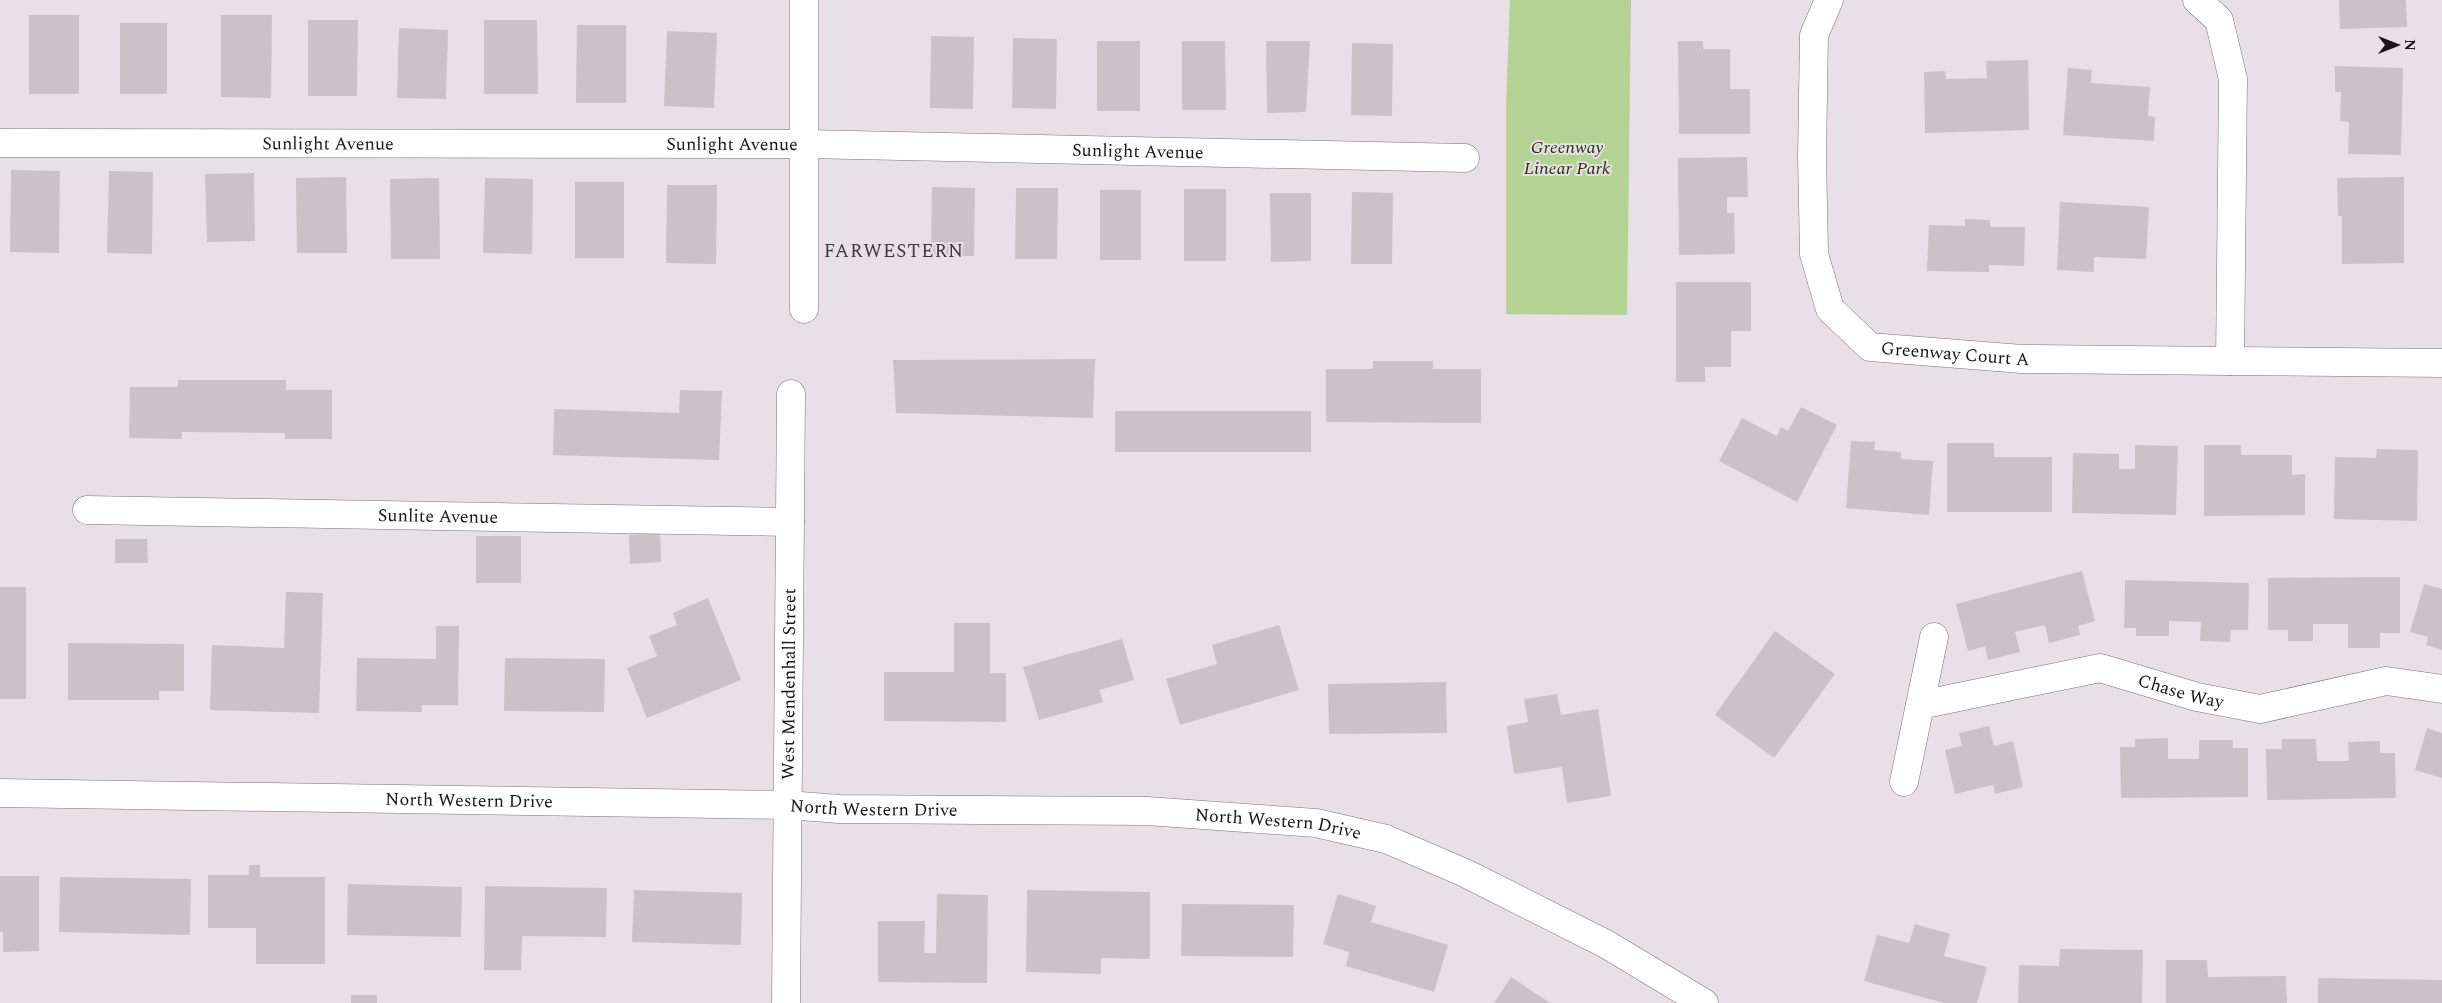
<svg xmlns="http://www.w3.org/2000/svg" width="2442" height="1003" viewBox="0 0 2442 1003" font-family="Spectral,serif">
<rect width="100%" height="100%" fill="#e9dfe6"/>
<path fill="#b3d293" d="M1510,0H1631L1627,315L1506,314V105Z"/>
<g fill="#cbc2c8">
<path d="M2339,0H2406L2407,27L2340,29Z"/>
<rect x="29" y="15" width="50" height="79"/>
<path d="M221,15H272L271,98L221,97Z"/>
<path d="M308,20H358L357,96H308Z"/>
<path d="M484,20H537L538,94H484Z"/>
<rect x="120" y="23" width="47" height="71"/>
<path d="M577,25H626V103H576Z"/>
<path d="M399,28L448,30L446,99L397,98Z"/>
<path d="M667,31L717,33L714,108L664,106Z"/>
<path d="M931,36L974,37L973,109L930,108Z"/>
<path d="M1013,38L1057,39L1056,109L1012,108Z"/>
<rect x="1097" y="41" width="43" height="70"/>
<path d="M1182,41H1225L1226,110H1182Z"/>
<path d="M1266,41H1310L1306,112L1267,113Z"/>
<path d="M1678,41H1703V49H1730V89H1750V134H1679Z"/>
<path d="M1352,43L1393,44L1392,116L1351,115Z"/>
<path d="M2028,60L2029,130L1925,133L1924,72L1945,71L1946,79L1987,78L1986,61Z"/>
<path d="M2335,66L2403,68L2401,155L2348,154L2349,122L2340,121L2341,92H2335Z"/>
<path d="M2068,68L2092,70L2091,83L2150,87L2148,116L2155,117L2154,141L2063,135Z"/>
<path d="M1747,157L1748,197H1727V213H1734L1735,254L1679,255L1678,158Z"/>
<path d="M11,170L60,171L59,253L10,252Z"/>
<path d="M109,171L153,172L152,254L107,253Z"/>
<path d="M254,173L255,241L207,242L205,174Z"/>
<path d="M346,177L347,253H297L296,178Z"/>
<path d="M2404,177V263L2342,264V216H2338L2337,178Z"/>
<path d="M439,178L440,259H391L390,179Z"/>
<path d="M485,178L533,179L532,254L483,253Z"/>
<rect x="575" y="182" width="49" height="76"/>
<path d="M667,185H717L716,264L666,263Z"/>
<path d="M932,187L975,188L974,256H931Z"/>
<path d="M1016,188H1058L1057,259H1015Z"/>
<rect x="1184" y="189" width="42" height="72"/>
<rect x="1100" y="190" width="41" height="70"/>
<path d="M1352,192L1393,193L1392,264H1351Z"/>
<path d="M1270,193H1311V261L1271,262Z"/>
<path d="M2060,202L2149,207L2146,259L2094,257V272L2057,270Z"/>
<path d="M1965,219L1990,220V227H2025L2024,266L1989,265V272L1927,271L1929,225L1965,226Z"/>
<path d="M1676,282H1751V331H1731V367H1705V382H1676Z"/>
<path d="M1095,359L1093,418L896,413L893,360Z"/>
<path d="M1373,361H1433V369H1481V423L1326,422V369H1373Z"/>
<path d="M178,380H286V390H332V439H285V433L182,432V439L129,438L130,387H178Z"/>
<path d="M680,390L722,391L719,460L553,455L554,409L679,413Z"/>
<path d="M1801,407L1837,425L1797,502L1719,461L1742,418L1777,436L1781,427L1788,431Z"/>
<rect x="1115" y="411" width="196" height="41"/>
<path d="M1851,441L1875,442L1874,450L1901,452V459L1933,461L1929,515L1846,508Z"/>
<path d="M1947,443H1994V457H2052V512H1947Z"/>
<path d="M2135,445L2178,446L2176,515L2072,513L2073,453L2119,454V469H2135Z"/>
<path d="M2204,445H2241V455H2292V475L2305,474V515L2204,516Z"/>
<path d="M2377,449L2418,450L2417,521L2334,519L2335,457L2376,458Z"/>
<path d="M660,533L661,562L630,564L629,535Z"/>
<rect x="476" y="536" width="45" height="47"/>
<path d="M115,539H147L148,563H115Z"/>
<path d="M2082,571L2095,621L2078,626L2080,635L2049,643L2045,625L2015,632L2020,652L1988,660L1985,646L1968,651L1956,604Z"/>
<path d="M2400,577V633H2380V648H2348V624H2313V641H2288V630H2268V578Z"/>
<path d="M2125,580L2249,583L2248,630H2231L2230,642L2200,641L2201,622L2169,621V636H2136V628H2124Z"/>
<path d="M2424,584L2442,589V650L2426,645L2428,637L2410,632Z"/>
<rect x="0" y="587" width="26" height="112"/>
<path d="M286,592L323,593L319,713L210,710L212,645L284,648Z"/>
<path d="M708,598L741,680L647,718L627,668L657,656L649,636L677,625L673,613Z"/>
<path d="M954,623H990V673H1006V722L884,721V672H954Z"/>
<path d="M1279,625L1299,690L1180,725L1166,679L1217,664L1212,645Z"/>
<path d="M436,626H459L458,705H422V712L356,711L357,658L436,659Z"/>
<path d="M1775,631L1835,674L1774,758L1715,715Z"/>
<path d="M1122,639L1134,680L1099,690L1103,702L1039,720L1023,667Z"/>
<path d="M68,643L184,644V691H159V700H68Z"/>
<path d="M505,658L605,659L604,712L504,711Z"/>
<path d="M1446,682L1447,733L1329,734L1328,684Z"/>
<path d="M1557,694L1561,715L1598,709L1611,796L1567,803L1562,767L1514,774L1507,726L1528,722L1524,699Z"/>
<path d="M1989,726L1994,746L2013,741L2023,787L1995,794L1993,785L1955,794L1945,750L1962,746L1959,733Z"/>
<path d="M2427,728L2442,733V778L2415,770Z"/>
<path d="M2168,738V759H2199V740H2233V748H2248V797L2121,798L2120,747H2135V739Z"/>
<path d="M2282,739H2316L2317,761H2349L2348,742L2380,741V753H2395L2396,798L2267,800L2266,749H2282Z"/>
<path d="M249,865H260V877H325V964H256V928H208V875H249Z"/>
<path d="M0,876H39V951L3,952V932H0Z"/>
<path d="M60,877L191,879L190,935L59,932Z"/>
<path d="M348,884L462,887L461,937L347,935Z"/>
<path d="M485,886L607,888L606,937L522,936L521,970H484Z"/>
<path d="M634,890L742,893L741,945L632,942Z"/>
<path d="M1027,890L1150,892V959L1101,958V974L1026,972Z"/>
<path d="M937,894L988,895L987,983L878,982V921H925L924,953H936Z"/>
<path d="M1338,894L1376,906L1371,922L1448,945L1434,992L1346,966L1349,952L1323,944Z"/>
<path d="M1182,904L1294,905L1293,957L1181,956Z"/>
<path d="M1915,924L1950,934L1944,956L1987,967L1977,1003H1944L1864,981L1877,935L1909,943Z"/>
<path d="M2060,949L2143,950L2142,1003H2018L2019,965L2059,966Z"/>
<path d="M2166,960H2207L2208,977L2286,976L2287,1003H2166Z"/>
<path d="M1511,977L1550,1003H1494Z"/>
<path d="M2318,978L2442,980V1003H2318Z"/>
<rect x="351" y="995" width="26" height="8"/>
</g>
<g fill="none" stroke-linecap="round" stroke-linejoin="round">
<defs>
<g id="street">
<path d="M804,0V309"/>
<path id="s1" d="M1829,0L1814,35L1812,157L1814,254L1830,309L1870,347L2022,359L2230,361L2233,79L2219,20L2197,0"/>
<path id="s2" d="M0,143L805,144L1465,158"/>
<path d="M2230,361L2442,363"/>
<path id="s3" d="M87,510L790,522"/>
<path id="s4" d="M1920,705L2100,668L2197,697L2260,709L2386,681L2442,689"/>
<path d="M1904,782L1934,637"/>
<path id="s5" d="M0,793L788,805L839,809L1147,811L1316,823L1386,839L1465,873L1606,944L1704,1003"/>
<path id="s6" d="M786,1003L791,394"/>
</g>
</defs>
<use href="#street" stroke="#7a7278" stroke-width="29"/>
<use href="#street" stroke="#fff" stroke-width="28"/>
</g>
<g text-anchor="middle" stroke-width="4" stroke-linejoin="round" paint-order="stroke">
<g font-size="18" fill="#181517" stroke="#e9dfe6">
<text dy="6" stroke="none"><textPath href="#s2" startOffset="328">Sunlight Avenue</textPath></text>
<text dy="6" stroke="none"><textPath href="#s2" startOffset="732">Sunlight Avenue</textPath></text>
<text dy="6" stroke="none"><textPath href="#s2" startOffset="1138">Sunlight Avenue</textPath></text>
<text dy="6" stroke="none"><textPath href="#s1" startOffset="455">Greenway Court A</textPath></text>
<text dy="6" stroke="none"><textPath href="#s3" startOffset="351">Sunlite Avenue</textPath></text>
<text dy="6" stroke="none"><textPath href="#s6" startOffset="319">West Mendenhall Street</textPath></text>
<text dy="6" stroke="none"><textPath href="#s4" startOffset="268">Chase Way</textPath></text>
<text dy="6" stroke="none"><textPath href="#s5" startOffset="469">North Western Drive</textPath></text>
<text dy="6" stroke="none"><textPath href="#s5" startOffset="874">North Western Drive</textPath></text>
<text dy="6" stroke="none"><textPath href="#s5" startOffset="1279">North Western Drive</textPath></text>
</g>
<g font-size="18" font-style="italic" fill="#213700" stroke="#e9dfe6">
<text x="1567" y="153">Greenway<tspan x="1567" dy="21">Linear Park</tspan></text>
</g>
<g font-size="19" letter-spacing="1" fill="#40383d" stroke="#e9dfe6">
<text x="894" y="257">FARWESTERN</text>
</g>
</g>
<g transform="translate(2397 45) rotate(90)" stroke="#e9dfe6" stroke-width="4" paint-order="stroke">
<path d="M0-4L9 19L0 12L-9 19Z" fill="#181517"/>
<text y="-8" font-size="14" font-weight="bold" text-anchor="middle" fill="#181517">N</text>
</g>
</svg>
